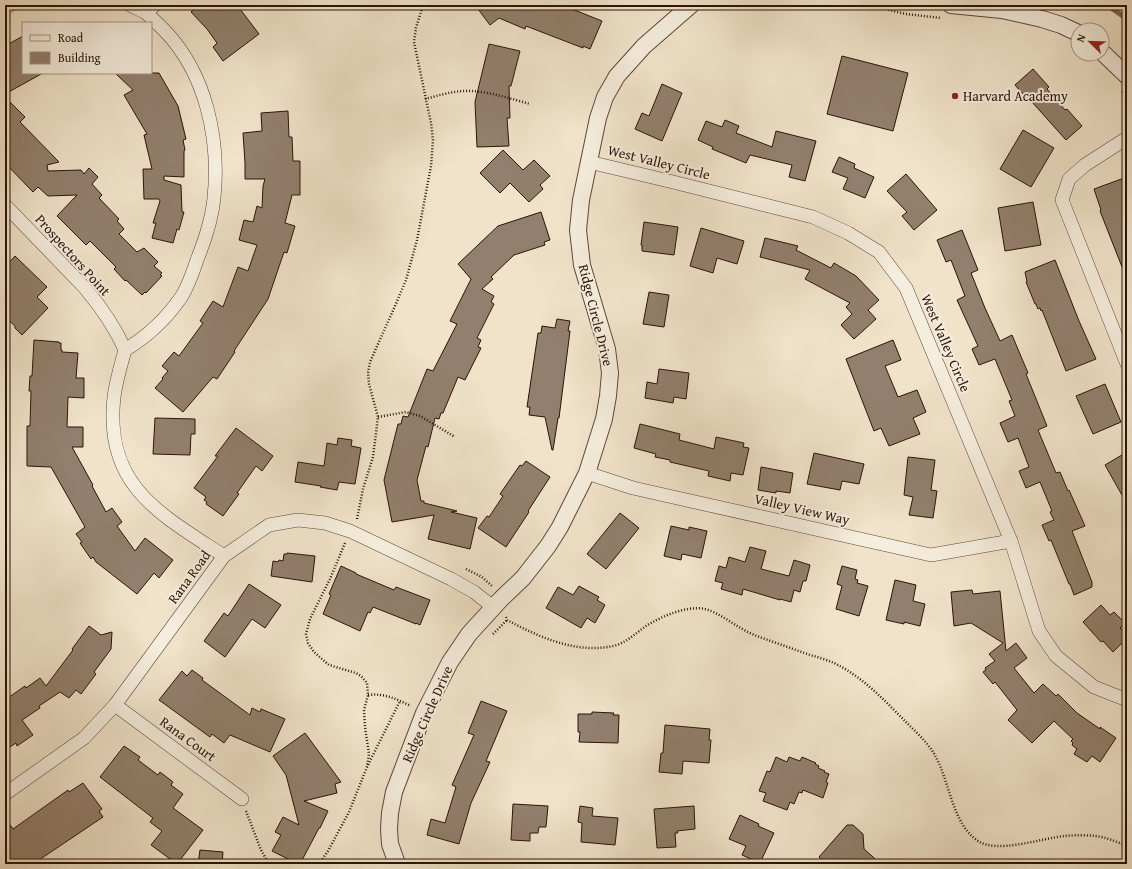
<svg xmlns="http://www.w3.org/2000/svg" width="1132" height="869" viewBox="0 0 1132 869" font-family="'Gentium Book Plus',serif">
<rect width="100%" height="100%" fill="#f0e3ca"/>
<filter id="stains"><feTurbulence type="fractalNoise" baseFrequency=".005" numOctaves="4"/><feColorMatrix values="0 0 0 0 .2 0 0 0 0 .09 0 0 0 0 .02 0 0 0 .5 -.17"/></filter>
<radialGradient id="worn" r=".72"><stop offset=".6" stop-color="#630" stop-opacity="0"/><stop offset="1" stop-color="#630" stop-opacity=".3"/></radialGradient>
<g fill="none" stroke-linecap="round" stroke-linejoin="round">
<path stroke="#796555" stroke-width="5" d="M1107,5L1127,19"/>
</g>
<g fill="#927f6d" stroke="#2c1308">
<path d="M199,5H237L259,34L223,61L213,47L217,43L207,29L191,12Z"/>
<path d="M475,5H562L602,21L590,49L583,46V48L526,26L525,29L499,18L490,25Z"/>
<path d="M23,36V73H43L5,94V46Z"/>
<path d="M489,44L520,51L511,86H509L510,118H507L509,146L477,147L475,102Z"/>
<path d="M842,56L908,73L893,131L827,114Z"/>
<path d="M1033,69L1049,87L1047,89L1065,110L1067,109L1082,126L1066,140L1032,102L1031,103L1015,85Z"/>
<path d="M115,73H159L178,106L186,139L183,140L185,150L184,151V177L164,176V180L181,185L182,212H184L179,230L177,229L173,243L152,238L156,223H153L160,201L159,199H144L143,169H152L144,135L147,134L124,95L133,90Z"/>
<path d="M662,84L682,93L662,141L635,129L642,113L649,116Z"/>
<path d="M5,97L25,117L20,122L59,162L47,165L48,171L81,170L84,174L89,168L98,177L92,184L102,195L99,198L119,219L117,221L124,229L119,234L137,252L144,248L158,262L154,266L162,273L160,275L162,276L146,293L145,292L142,295L126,280L125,281L114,269L116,267L90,241L86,245L57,216L77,195L48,196L38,187L33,192L5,163Z"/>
<path d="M288,111L289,137H292L293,161H300V195H292L285,223L295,226L287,253L284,252L268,299L234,351L235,352L217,379L213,377L183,412L155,388L163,379L162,378L168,371L162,366L174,352L179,356L203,323L200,321L213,301L223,307L238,267L248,271L257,245L239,240L244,220L253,222L257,206L262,208L263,186L265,179H245V163L243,133L262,131L261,113Z"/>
<path d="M725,120L739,126L736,133L772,147L776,131L816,141L805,181L789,177L792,165L750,155L746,163L712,149L713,147L698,140L706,121L722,127Z"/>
<path d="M1023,130L1054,148L1031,187L1000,169Z"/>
<path d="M503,150L523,170L534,160L550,176L540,185L543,189L529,202L510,183L500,193L480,173Z"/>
<path d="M839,157L855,164L854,168L874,177L865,198L843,189L848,178L832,172Z"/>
<path d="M906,174L937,210L914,230L902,216L907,212L887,191Z"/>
<path d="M1127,177V276L1126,277L1100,211L1101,210L1094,189Z"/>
<path d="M1033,202L1041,245L1005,251L998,208Z"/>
<path d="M541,212L550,240L544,242L545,245L514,255L491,277L493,279L482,289L494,296L491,302L494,304L477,338L481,340L478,347L481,348L465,380L458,377L443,413H441L439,419L435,418L428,447L426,446L417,480L421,501H424V503L457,511L451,512L477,518L470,549L428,539L434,515L392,522L384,480L398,424H401L403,416L408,417L427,369L433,371L457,324L450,321L471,279L458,264L498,226Z"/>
<path d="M644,222L678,227L674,255L642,251V245H641Z"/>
<path d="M701,228L744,241L737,264L717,258L713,273L690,266Z"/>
<path d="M962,230L978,270L971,273L985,308L1000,341L1012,335L1028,373L1026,374L1047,426L1038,430L1056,473L1060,472L1068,491L1069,490L1085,526L1072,531L1092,582V587L1074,595L1070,584H1069L1051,540L1049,541L1042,525L1054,520L1050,512L1052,511L1040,482L1026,488L1019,471L1029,467L1018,438L1008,442L1000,423L1015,416L1009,401L1012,400L995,359L979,365L972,349L978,346L957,300L965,296L951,260L946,262L937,240Z"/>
<path d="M765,238L798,246L796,250L831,268L834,263L856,276L879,300L868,310L876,319L854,339L841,325L852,314L846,307L850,303L805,279L810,270L760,257Z"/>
<path d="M15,256L47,287L37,297L48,308L22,335L15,328V326L5,317V267Z"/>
<path d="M1055,260L1079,321L1096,359L1066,371L1042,310L1041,311L1040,308L1038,309L1036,304H1035L1026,282H1027L1025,272Z"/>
<path d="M649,292L669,295L664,327L643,324Z"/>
<path d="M557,319L570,321L568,331H570L559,418H558L553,450H552L545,417L529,415L530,407H527L538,333H541L542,326L555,328Z"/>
<path d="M34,340L59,342V343H61V350H62V352L78,353L76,378H84V398L68,397L67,427H83V447H72L93,485L92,486L106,512L112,508L122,522L117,526L135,551L145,538L173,560L159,578L154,573L137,594L96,562L93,557L91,559L80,543L82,542L76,534L85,527L51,467L27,466V426H30L31,391H29L30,376H32Z"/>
<path d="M893,340L901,360L885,366L898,397L917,390L926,412L913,418L920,434L889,446L881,428L874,431L846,359Z"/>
<path d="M659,369L689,373L686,399L674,397L673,403L645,398L647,382L657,384Z"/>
<path d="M1105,384L1121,422L1093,434L1076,396Z"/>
<path d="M155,418L195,419V434H191L190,455L153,454Z"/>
<path d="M640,424L680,434L679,440L714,449L716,437L744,443L743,447L749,448L743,475L731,473L730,481L708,476L709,471L670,462V460L655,457L656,454L634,448Z"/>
<path d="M236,428L273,456L262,471L256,466L237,493L239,494L223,516L206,504L207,502L204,500L206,497L194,488L218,456H215Z"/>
<path d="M338,438L352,440L351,446L361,448L355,484L339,482L337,490L320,487L321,486L295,482L298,462L324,466L327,443L337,445Z"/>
<path d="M1127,452V504L1105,465Z"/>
<path d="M814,453L864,464L859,484L842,481L840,490L807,484Z"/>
<path d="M908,457L935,460L931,490L937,491L933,518L909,515L913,497L904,495Z"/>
<path d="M526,461L550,477L528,511L529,512L506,547L478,528L487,516L489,517L503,496L500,494L520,465L522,466Z"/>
<path d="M761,467L793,473L790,493L776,491V493L758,490Z"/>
<path d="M620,513L639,528L606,569L587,554Z"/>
<path d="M671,526L689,530V527L707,531L701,558L682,554L681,560L664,556Z"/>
<path d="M750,547L766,551L761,569L789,576L794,560L810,565L806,581H803L800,592L794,590L791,602L780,599V600L743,589L742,595L721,589L723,583L715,581L719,566L726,568L729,557L745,562Z"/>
<path d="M287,553L315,556L312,582L271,576L273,561L278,562L279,560L283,561L284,554H287Z"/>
<path d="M341,566L356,573V574L394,590L396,587L430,600L420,625L416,623V624L373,607L370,613L368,612L360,631L323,614L331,595L329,594Z"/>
<path d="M842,566L857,570L855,579L858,580L857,583L868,586L859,616L836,609L842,586L837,584Z"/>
<path d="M895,580L916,585L913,601L925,604L920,626L904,622V624L886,620Z"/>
<path d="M249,584L281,605L265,628L252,619L225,657L204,641L224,613L228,616Z"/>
<path d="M579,586L599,597L597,600L605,605L595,623L587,618L581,628L546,608L558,587L573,595Z"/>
<path d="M972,590L973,594L1000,591L1006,651L1016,643L1027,658L1014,668L1034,693L1043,684L1056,696L1058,694L1077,713L1100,729V727L1116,738L1100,762L1092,756L1087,762L1074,754L1077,749L1072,745L1073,743L1071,741L1073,739L1054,721L1032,743L1008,720L1017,710L995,682L993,684L983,672L986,670L985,668L995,661L989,654L1003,643L971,623L954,626L951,592Z"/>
<path d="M1101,605L1110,615L1114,612L1125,623L1120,628L1127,635V638L1113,652L1103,641L1101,642L1083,622Z"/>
<path d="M89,626L101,635L112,632L111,649L94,672L96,674L81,694L76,690L69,698L60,692L39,706L40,708L22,720L33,735L17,746L16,743L5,750V700L25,686L26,688L40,678L46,686L73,650L72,649Z"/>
<path d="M192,670L203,678L202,680L250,715L252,708L260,712L261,709L285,719L270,752L230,735L224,743L212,734L210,737L159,700L182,671L187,676Z"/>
<path d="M481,701L507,711L486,761L490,762L471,803L459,844L427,835L431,819L445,823L456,787L452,785L474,735L468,733Z"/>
<path d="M592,712L614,713L613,715H619L618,743L579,742L580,732H578V714H592Z"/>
<path d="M665,725L710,729L709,740H711L709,763L683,761L682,774L659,772L661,753H663Z"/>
<path d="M305,733L341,782L335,784L337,793L304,801L328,811L320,828H319L300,864H298L272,851L281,835L275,832L283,817L299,825L286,775L273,756Z"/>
<path d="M124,746L140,757L138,760L158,775L160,772L173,782L171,785L183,794L173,808L203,830L177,864L151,845L162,831L150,822L153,818L100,777Z"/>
<path d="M776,757L787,762L789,757L800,761L802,757L816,763L815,764L819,766L818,768L825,771L824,772L829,774L826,782L828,783L823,798L803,790L802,793L799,792L794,804L790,802L787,810L763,801L766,793L759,791L767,771L770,772Z"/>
<path d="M83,783L102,809L99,811L103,817L33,864H5V818L13,829L68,790L69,792Z"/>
<path d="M513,804L548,806L546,827H539L538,833H530V841L511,840Z"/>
<path d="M580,806L593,808L592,816L618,818L615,845L581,842L582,823L578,822Z"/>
<path d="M694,806L695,829L677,831L678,833H675L676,847L657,848L654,809Z"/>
<path d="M740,815L759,824L758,826L774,833L760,863L742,855L746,846L729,839Z"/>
<path d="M847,825H853L863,834L864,849L881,864H827L819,857Z"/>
<path d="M200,850L223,852L222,864H198Z"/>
</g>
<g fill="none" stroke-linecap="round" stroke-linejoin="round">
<defs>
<g id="minor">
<path d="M5,8L10,5"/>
<path d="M146,13L155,5"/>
<path d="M1127,138L1085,165L1069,179L1062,200L1127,364"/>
<path d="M589,162L673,182L813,217L848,233L879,252L906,288L1011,541L1039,631L1056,656L1094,687L1127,700"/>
<path d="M5,205L85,288C101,307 115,327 125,350C121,365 116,381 114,397C104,486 160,514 224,556"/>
<path d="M125,350C148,336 167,318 182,296C189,284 193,272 197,260C205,240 212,220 214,198C220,139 206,73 164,30C158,24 152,18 146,13C141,10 135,8 130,5"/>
<path d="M587,473L633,488L931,555L1011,541"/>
<path d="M115,705L242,799"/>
<path d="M5,794L84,738L115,705L224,556L269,525L298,520L325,523L350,531L451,579L474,592L493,607"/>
</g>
<g id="tertiary">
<path d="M951,5L1002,10L1042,19L1061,25L1078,33"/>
<path d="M1102,52L1127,76"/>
<path d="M397,864L390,844L389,829L390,813L394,792L424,713L450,662L469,634L501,599L523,578L548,546L560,527L587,473L604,419L608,396L610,373L607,349L582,265L578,230L581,200L598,118L605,97L617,76L644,46L691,5"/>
</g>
</defs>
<use href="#minor" stroke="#5d4738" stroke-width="14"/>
<use href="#tertiary" stroke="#5d4738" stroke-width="18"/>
<g stroke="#2c1308" stroke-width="2.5" stroke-dasharray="1 2" stroke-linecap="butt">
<path d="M868,5L906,14L941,18"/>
<path d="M1122,91L1127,99"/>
<path d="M425,99C440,95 456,90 472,91C490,92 512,99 530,104"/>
<path d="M378,417L406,412L420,416L455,437"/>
<path d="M357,519L363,489L373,457L378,417L369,384L368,373L370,362L395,306L406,280L417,240L431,166L433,140L431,123L414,42L416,28L423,5"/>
<path d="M345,543L330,579L310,619L306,634L308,643L314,652L329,665L356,673L361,676L367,683L368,695L364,710L365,727L369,754L367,767"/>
<path d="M466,569L482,577L492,586"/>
<path d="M506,617L507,620C539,637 576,654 613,646C628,643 638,630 651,623C667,614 694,603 711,611C725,617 737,627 750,633C756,636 762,638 768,640C782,645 796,650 810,655C818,657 827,660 834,663C863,677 884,700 906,722C915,731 926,741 933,752C950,779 951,823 978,841C997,854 1042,838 1065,836C1075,835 1086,835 1095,836C1106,837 1117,842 1127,846"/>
<path d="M493,634L507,620"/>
<path d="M368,695C385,693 396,699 411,706"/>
<path d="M246,811L261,850L269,864"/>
<path d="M319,864L328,851L349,812L367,767L400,701"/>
</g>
<use href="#minor" stroke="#f5eddd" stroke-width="13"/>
<use href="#tertiary" stroke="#f5eddd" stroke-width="16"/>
</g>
<circle fill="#8f2418" stroke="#f5eddd" stroke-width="1.5" cx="955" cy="96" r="4"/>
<g text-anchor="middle" stroke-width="4" stroke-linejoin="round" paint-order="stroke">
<g font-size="14" fill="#2c1308" stroke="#f5eddd" text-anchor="start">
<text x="963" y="101">Harvard Academy</text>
</g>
<g font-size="14" fill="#2c1308" stroke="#f5eddd">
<text transform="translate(659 162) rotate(14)" y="5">West Valley Circle</text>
<text transform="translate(73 255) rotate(48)" y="5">Prospectors Point</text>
<text transform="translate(596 315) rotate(76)" y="5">Ridge Circle Drive</text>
<text transform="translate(946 343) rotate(67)" y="5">West Valley Circle</text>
<text transform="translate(802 509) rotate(13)" y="5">Valley View Way</text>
<text transform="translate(189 577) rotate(-54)" y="5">Rana Road</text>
<text transform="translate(427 714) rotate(-66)" y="5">Ridge Circle Drive</text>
<text transform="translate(188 739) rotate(36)" y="5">Rana Court</text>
</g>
</g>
<rect width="1132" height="869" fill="none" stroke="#f0e3ca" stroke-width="20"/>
<rect x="6" y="6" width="1120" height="857" fill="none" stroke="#2c1308" stroke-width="2"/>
<rect x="10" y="10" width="1112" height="849" fill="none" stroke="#2c1308"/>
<rect x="22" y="22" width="130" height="52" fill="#f5eddd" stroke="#a59688"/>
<rect x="30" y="35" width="20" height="6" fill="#f5eddd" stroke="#a59688"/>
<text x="58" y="42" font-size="12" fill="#2c1308">Road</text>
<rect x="30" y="52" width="20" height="12" fill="#927f6d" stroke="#a59688"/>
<text x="58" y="62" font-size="12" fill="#2c1308">Building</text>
<g transform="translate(1090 42) rotate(293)"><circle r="19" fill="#f5eddd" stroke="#a59688"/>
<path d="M0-3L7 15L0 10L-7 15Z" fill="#8f2418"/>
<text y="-6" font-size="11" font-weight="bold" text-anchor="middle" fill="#2c1308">N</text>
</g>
<rect width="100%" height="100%" filter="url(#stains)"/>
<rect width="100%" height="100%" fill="url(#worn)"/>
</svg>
